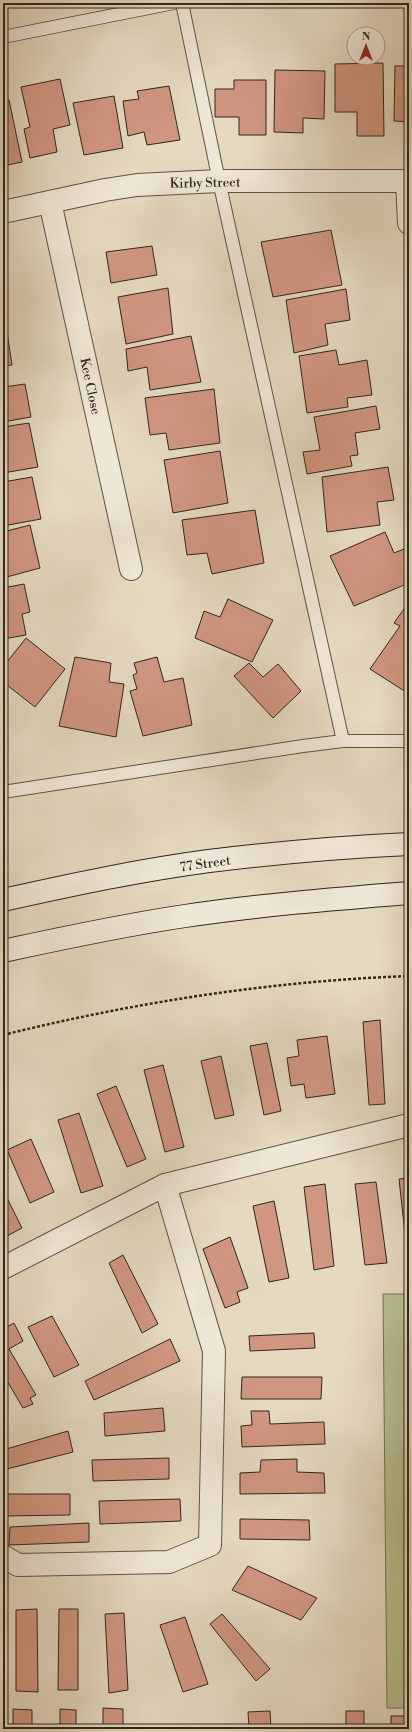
<svg xmlns="http://www.w3.org/2000/svg" width="412" height="1732" viewBox="0 0 412 1732" font-family="'Libre Bodoni',serif">
<rect width="100%" height="100%" fill="#e5d9c0"/>
<filter id="stains"><feTurbulence type="fractalNoise" baseFrequency=".005" numOctaves="4"/><feColorMatrix values="0 0 0 0 .2 0 0 0 0 .09 0 0 0 0 .02 0 0 0 .5 -.17"/></filter>
<radialGradient id="worn" r=".72"><stop offset=".6" stop-color="#630" stop-opacity="0"/><stop offset="1" stop-color="#630" stop-opacity=".3"/></radialGradient>
<path fill="#b6bf91" stroke="#727357" d="M383,1294H409V1708H387Z"/>
<g fill="#d19680" stroke="#2e271d">
<path d="M383,63L384,136H357V112H335V64Z"/>
<path d="M395,66H409V122L394,121Z"/>
<path d="M275,70L325,71L324,119L303,118V133L274,132Z"/>
<path d="M60,79L70,125L53,129L57,152L30,158L24,129L30,127L21,87Z"/>
<path d="M234,80H266V135H239V117H215V89H234Z"/>
<path d="M169,86L180,140L147,145L144,132L128,136L123,101L139,99L137,91Z"/>
<path d="M114,96L123,148L84,155L73,103Z"/>
<path d="M9,100L22,162L3,166V102Z"/>
<path d="M331,230L342,285L273,297L261,242Z"/>
<path d="M152,246L157,275L111,283L106,252Z"/>
<path d="M168,288L173,334L126,344L118,297Z"/>
<path d="M346,289L350,320L325,324L328,345L294,353L286,300Z"/>
<path d="M7,332L12,365L3,366V333Z"/>
<path d="M191,336L201,382L150,390L147,367L128,371L126,349Z"/>
<path d="M336,350L339,365L367,360L372,395L347,398L348,407L307,413L299,356Z"/>
<path d="M3,379L4,387L25,384L31,417L3,422Z"/>
<path d="M214,389L220,443L169,450L166,433L150,435L145,398Z"/>
<path d="M376,406L380,429L355,433L358,455L350,456L352,466L307,474L303,452L320,450L314,417Z"/>
<path d="M29,423L38,467L3,473V427Z"/>
<path d="M220,451L228,503L173,513L164,460Z"/>
<path d="M388,467L394,500L377,502L380,525L327,532L322,477Z"/>
<path d="M32,477L41,519L3,526V482Z"/>
<path d="M255,510L264,563L212,574L207,553L187,555L182,520Z"/>
<path d="M30,525L40,568L3,578V532Z"/>
<path d="M385,532L394,553L404,549L409,560V583L354,606L330,556Z"/>
<path d="M24,584L30,612L22,614L26,635L3,639V588Z"/>
<path d="M228,599L273,620L252,662L195,638L204,611L220,617Z"/>
<path d="M409,602V694L370,669L400,626L394,623Z"/>
<path d="M26,638L65,669L35,707L3,682V667Z"/>
<path d="M75,657L111,663L109,682L124,684L116,737L59,726Z"/>
<path d="M157,657L164,682L183,678L192,725L143,736L130,691L137,689L133,675L137,673L134,663Z"/>
<path d="M249,663L263,677L278,664L301,691L273,718L234,676Z"/>
<path d="M380,1020L385,1104L369,1105L363,1022Z"/>
<path d="M327,1036L335,1094L306,1098L304,1084L291,1086L287,1058L299,1056L297,1040Z"/>
<path d="M267,1043L281,1111L264,1115L250,1046Z"/>
<path d="M221,1056L234,1115L215,1119L201,1061Z"/>
<path d="M163,1065L184,1147L165,1152L144,1070Z"/>
<path d="M116,1086L146,1159L127,1167L97,1094Z"/>
<path d="M79,1113L103,1186L81,1193L58,1120Z"/>
<path d="M31,1139L54,1192L30,1203L7,1150Z"/>
<path d="M409,1178V1261H408L399,1179Z"/>
<path d="M376,1182L387,1263L365,1265L355,1184Z"/>
<path d="M325,1184L334,1266L314,1270L304,1187Z"/>
<path d="M3,1190L22,1228L5,1237L3,1232Z"/>
<path d="M274,1201L289,1278L269,1282L253,1206Z"/>
<path d="M230,1237L248,1288L237,1292L240,1302L225,1308L203,1249Z"/>
<path d="M123,1255L158,1324L142,1333L109,1263Z"/>
<path d="M52,1316L79,1365L54,1377L28,1327Z"/>
<path d="M14,1323L23,1341L9,1349L36,1395L30,1398L33,1404L23,1408L3,1374V1329Z"/>
<path d="M314,1333L315,1348L250,1351L249,1336Z"/>
<path d="M170,1339L180,1361L94,1400L85,1381Z"/>
<path d="M242,1377H322L321,1399H241Z"/>
<path d="M163,1408L165,1431L105,1436L104,1413Z"/>
<path d="M251,1411H269L270,1424L324,1422L325,1444L242,1447L241,1426L252,1425Z"/>
<path d="M68,1431L73,1452L3,1470V1450Z"/>
<path d="M169,1458V1479L93,1481L92,1460Z"/>
<path d="M297,1459V1472L324,1473L325,1493L240,1494V1473L260,1472L261,1460Z"/>
<path d="M3,1494H70V1515L3,1516Z"/>
<path d="M180,1499L181,1521L100,1524L99,1501Z"/>
<path d="M240,1519L309,1520L310,1540L240,1539Z"/>
<path d="M89,1523V1542L9,1545L10,1527Z"/>
<path d="M248,1566L317,1598L301,1620L232,1590Z"/>
<path d="M37,1609L38,1692L16,1691V1610Z"/>
<path d="M59,1609H78V1690H58Z"/>
<path d="M124,1613L128,1690L109,1693L105,1614Z"/>
<path d="M222,1614L270,1669L256,1681L210,1624Z"/>
<path d="M185,1617L208,1684L183,1692L160,1625Z"/>
<path d="M103,1708L123,1709V1729H103Z"/>
<path d="M13,1709L32,1710V1729H13Z"/>
<path d="M60,1709L76,1710V1729H60Z"/>
<path d="M270,1711L271,1729H249L248,1712Z"/>
<rect x="346" y="1711" width="18" height="18"/>
<rect x="391" y="1716" width="17" height="13"/>
<rect x="194" y="1725" width="20" height="4"/>
</g>
<g fill="none" stroke-linecap="round" stroke-linejoin="round">
<defs>
<g id="service">
<path d="M182,3L219,181L343,741"/>
<path d="M3,37L174,3"/>
<path d="M3,792L303,746L343,741H409"/>
</g>
<g id="minor">
<path d="M407,181L409,223"/>
<path d="M50,202L131,569"/>
<path d="M3,212L105,190L137,185L219,181H409"/>
<path d="M3,1268L165,1185L409,1125"/>
<path d="M3,1556L18,1565L169,1562L210,1545L214,1351L165,1185"/>
</g>
<g id="secondary">
<path d="M3,900C71,885 140,870 209,861C275,853 342,847 409,844"/>
<path d="M3,951C63,938 124,925 185,916C259,905 334,899 409,893"/>
</g>
</defs>
<use href="#service" stroke="#5c5446" stroke-width="14"/>
<use href="#minor" stroke="#5c5446" stroke-width="24"/>
<use href="#secondary" stroke="#2e271d" stroke-width="24"/>
<path stroke="#2e271d" stroke-width="2.5" stroke-dasharray="3 2" stroke-linecap="butt" d="M3,1035C136,1002 272,981 409,976"/>
<use href="#service" stroke="#eee6d6" stroke-width="12"/>
<use href="#minor" stroke="#eee6d6" stroke-width="22"/>
<use href="#secondary" stroke="#eee6d6" stroke-width="22"/>
</g>
<g text-anchor="middle" stroke-width="3" stroke-linejoin="round" paint-order="stroke">
<g font-size="13" fill="#2e271d" stroke="#eee6d6">
<text transform="translate(205 182) rotate(-1)" y="5">Kirby Street</text>
<text transform="translate(91 386) rotate(78)" y="5">Kee Close</text>
<text transform="translate(205 863) rotate(-8)" y="5">77 Street</text>
</g>
</g>
<rect width="412" height="1732" fill="none" stroke="#e5d9c0" stroke-width="16"/>
<rect x="4" y="4" width="404" height="1724" fill="none" stroke="#2e271d" stroke-width="2"/>
<rect x="8" y="8" width="396" height="1716" fill="none" stroke="#2e271d"/>
<g transform="translate(366 46)"><circle r="19" fill="#eee6d6" stroke="#a19a8c"/>
<path d="M0-3L7 15L0 10L-7 15Z" fill="#8f2418"/>
<text y="-6" font-size="11" font-weight="bold" text-anchor="middle" fill="#2e271d">N</text>
</g>
<rect width="100%" height="100%" filter="url(#stains)"/>
<rect width="100%" height="100%" fill="url(#worn)"/>
</svg>
